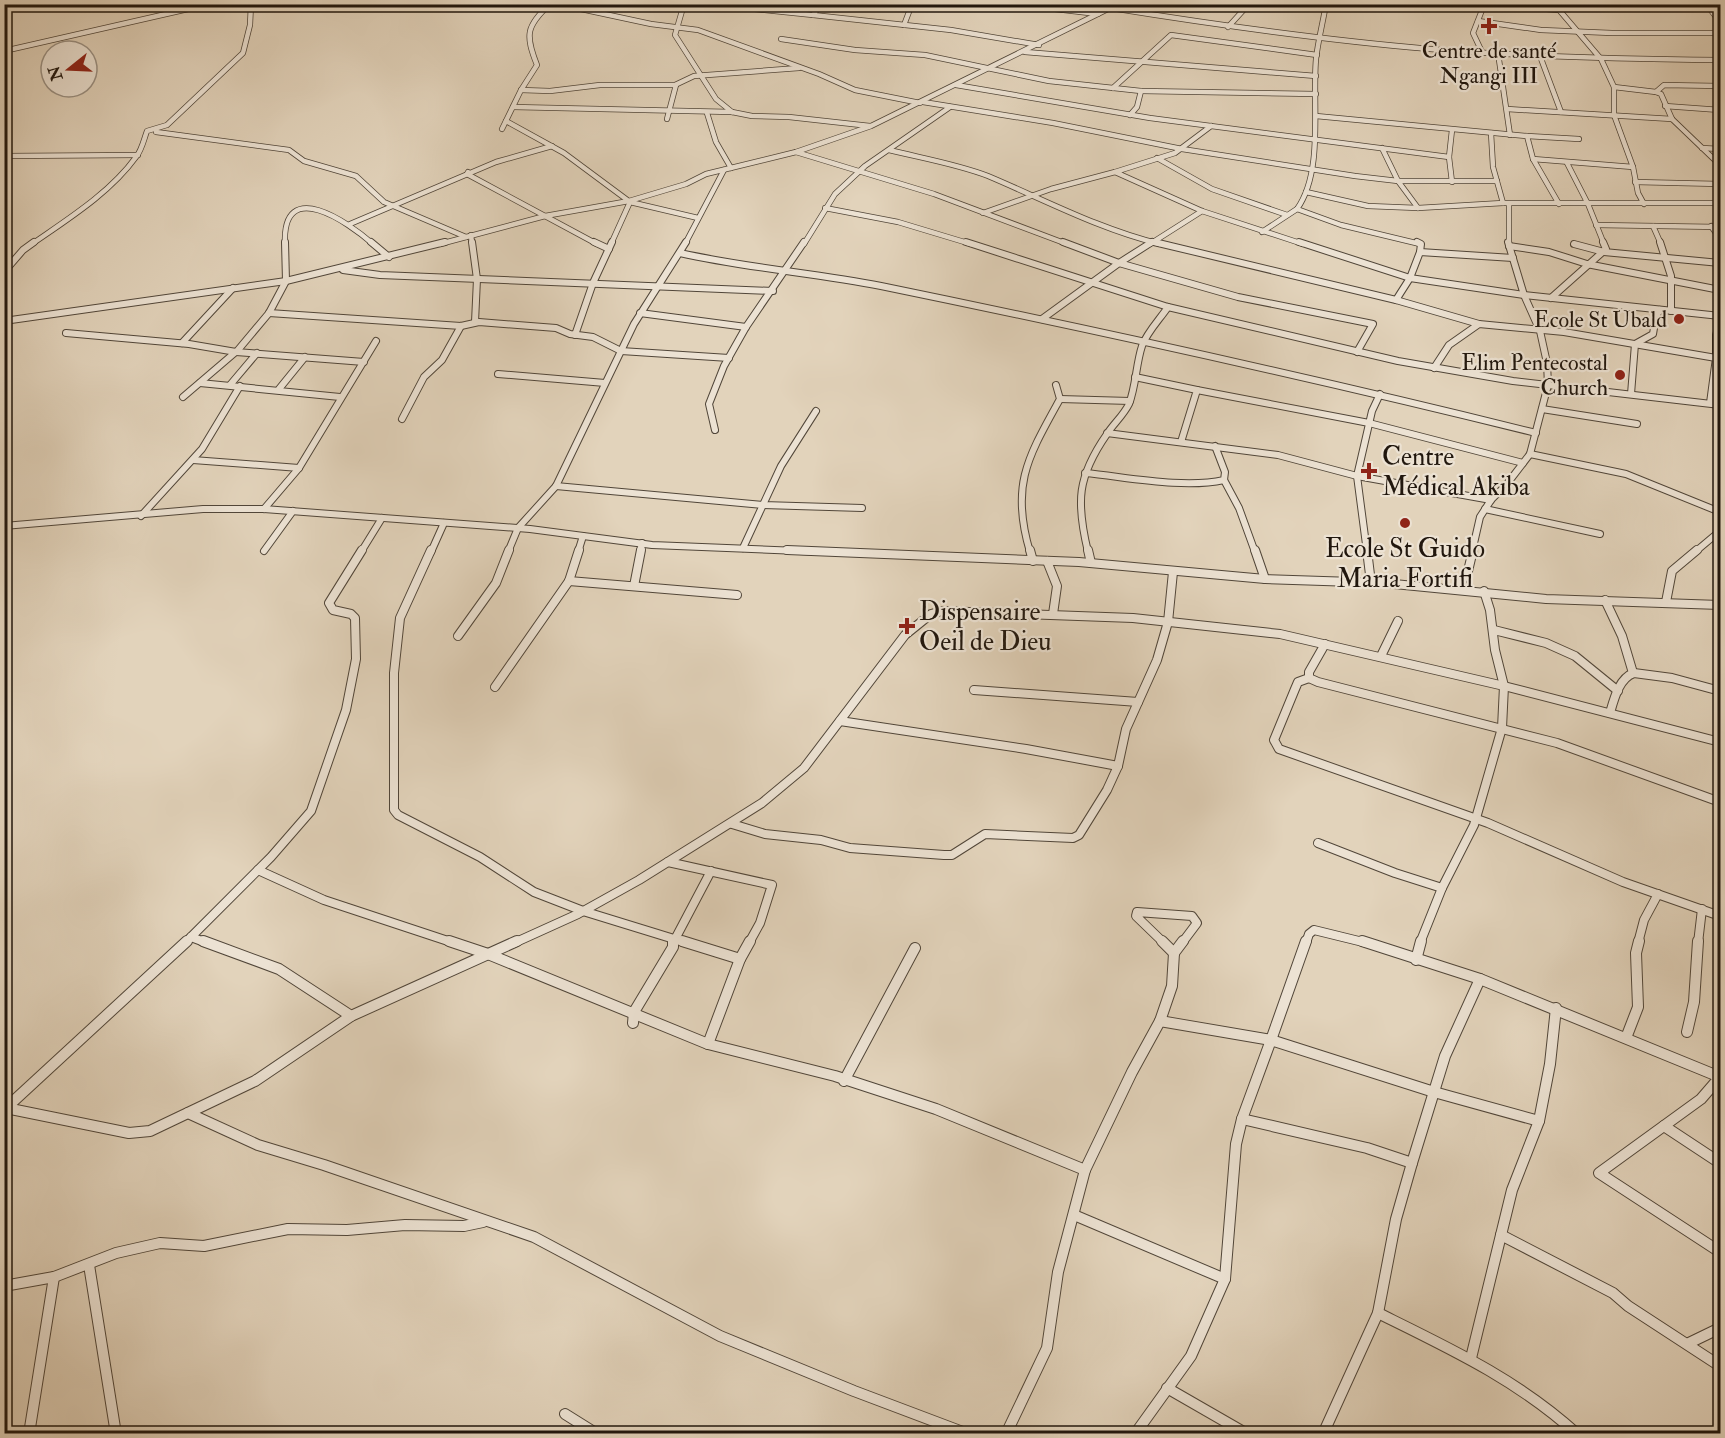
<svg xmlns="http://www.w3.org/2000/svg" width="1725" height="1438" viewBox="0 0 1725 1438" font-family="'IM FELL Double Pica',serif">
<rect width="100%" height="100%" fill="#e2d3bb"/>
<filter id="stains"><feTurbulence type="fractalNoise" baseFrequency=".00333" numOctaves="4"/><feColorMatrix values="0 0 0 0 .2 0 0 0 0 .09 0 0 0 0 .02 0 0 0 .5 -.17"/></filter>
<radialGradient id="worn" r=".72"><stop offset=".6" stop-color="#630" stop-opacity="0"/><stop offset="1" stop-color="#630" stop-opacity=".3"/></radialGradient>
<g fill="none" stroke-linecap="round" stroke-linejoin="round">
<defs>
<g id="minor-far3">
<path d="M684,4L675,35L716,99L732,112"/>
<path d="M708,4L813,15"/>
<path d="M821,4L813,15L951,30L1039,45"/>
<path d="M1011,4L1098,14"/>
<path d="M1326,4C1323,22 1318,41 1316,59C1312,104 1324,171 1297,209L1341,225L1420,244"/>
<path d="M1482,4L1559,10"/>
<path d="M1554,4L1601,59L1614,87V115L1633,167L1638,193L1644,204"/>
<path d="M1706,4L1720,22"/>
<path d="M550,5L567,6L651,24L698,30L819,74L855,90L920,103"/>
<path d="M1111,8C1217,25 1323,40 1430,49C1527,57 1623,59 1720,60"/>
<path d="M1478,21L1541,30L1612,33H1720"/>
<path d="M904,25L912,4"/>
<path d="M1228,27L1249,4"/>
<path d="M781,39L855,50L925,55L1049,81L1141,91L1137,107L1130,115"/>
<path d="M4,51L210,4"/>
<path d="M1025,52L1316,76"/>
<path d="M1482,52L1473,33L1484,5"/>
<path d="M1498,53L1510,135"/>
<path d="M1540,56L1561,112"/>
<path d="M956,85L1150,118L1449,157"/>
<path d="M1614,87L1656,92L1664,85L1720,86"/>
<path d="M1113,88L1171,35L1317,55"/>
<path d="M521,90L550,91L600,85H675L694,76L799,68"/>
<path d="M1141,91L1316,94"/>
<path d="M1656,92L1661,94L1672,119L1720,165"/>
<path d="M923,102L1053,123L1182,149L1355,176L1398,181H1497"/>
<path d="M1665,106L1720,110"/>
<path d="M513,107L732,112L752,116L789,117L870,126"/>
<path d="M1507,109L1672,119"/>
<path d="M707,113L716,142L731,168"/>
<path d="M1316,116L1527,136L1533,159L1559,204"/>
<path d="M667,119L676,85"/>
<path d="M506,121L564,153L630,202L698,218"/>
<path d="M1211,126L1175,153L1115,172L1202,211L1303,244"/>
<path d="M502,129L521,90L537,65C525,35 526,26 550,4"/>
<path d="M1452,130L1449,157L1452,182"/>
<path d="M156,132L289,150L304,161L356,176L384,202L466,237"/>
<path d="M1491,133L1493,167L1503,203"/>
<path d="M1527,136L1579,139"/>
<path d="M1382,148L1398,181L1418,208"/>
<path d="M1702,148L1720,149"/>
<path d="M889,150C921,158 957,164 988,176C1045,200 1099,229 1160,244"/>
<path d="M796,152L934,194L1067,244"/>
<path d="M4,156L138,155"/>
<path d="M1157,158L1212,189L1287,215"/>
<path d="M1533,159L1633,167"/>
<path d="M1567,163L1588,204L1604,244"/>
<path d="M468,172L467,174L597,244"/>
<path d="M1635,182L1720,184"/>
<path d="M1306,192L1368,206L1418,208L1503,203H1720"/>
<path d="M825,208L898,222L971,244"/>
<path d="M983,213L1051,189L1115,172"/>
<path d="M350,224L496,162L552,146"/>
<path d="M1596,225L1720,227"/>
<path d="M1653,226L1661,244"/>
<path d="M1711,226L1720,239"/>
<path d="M1262,232L1297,209"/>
<path d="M471,235L472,244"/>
<path d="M32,244C68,219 110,193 136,157C142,150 144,139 147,131L167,125L243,53L250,25L251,4"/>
<path d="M285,244C282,176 348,222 373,244"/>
<path d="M440,244L545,216L629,201L686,184L706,174L796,152L871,126L1118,4"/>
<path d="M611,244L630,202"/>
<path d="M685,244L724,170"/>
<path d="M804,244L835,194L865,166L950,107"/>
<path d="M1150,244L1202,211"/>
<path d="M1509,244V204"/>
</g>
<g id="minor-far2">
<path d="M371,242L389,257"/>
<path d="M472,242L477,279L475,322"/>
<path d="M594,242L609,249"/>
<path d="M966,242L1168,307L1398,361L1513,381L1720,405"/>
<path d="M1063,242L1119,263L1238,297L1373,324L1357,352"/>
<path d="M1154,242L1396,300L1479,324"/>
<path d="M1299,242L1410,278L1524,295L1720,316"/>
<path d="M1417,242L1421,244L1420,252"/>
<path d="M1660,242L1671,276V311"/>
<path d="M1574,244L1604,252L1720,263"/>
<path d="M1509,246L1549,252L1587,264L1720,290"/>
<path d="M680,253C746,268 815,273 881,286C1100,331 1319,379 1536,433"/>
<path d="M343,270L380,275L773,291"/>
<path d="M4,272L23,250L34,242"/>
<path d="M1551,298L1606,249L1603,242"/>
<path d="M1396,300L1410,278L1420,252L1513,258"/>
<path d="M269,313L461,326L479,322L556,328L570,334L593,337L621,351L729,358"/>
<path d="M640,313L746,327"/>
<path d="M1042,319L1119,263L1152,242"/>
<path d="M4,321L286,281L445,242"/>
<path d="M66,333L189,344L236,352L364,362"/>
<path d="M575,335L593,283L612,242"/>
<path d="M182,343L233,288"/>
<path d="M1434,368L1449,345L1479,324L1564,332L1716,358"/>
<path d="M498,374L605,383"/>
<path d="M1135,377L1197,390L1181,442"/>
<path d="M200,383L340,397"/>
<path d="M230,385L257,353"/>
<path d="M279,389L305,357"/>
<path d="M1197,390L1369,423L1523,463"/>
<path d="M1631,394L1635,344L1653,334L1656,316L1660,310"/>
<path d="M183,397L238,350L269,313L286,281L285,242"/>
<path d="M1060,399L1130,401"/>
<path d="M1710,403L1716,358V335L1720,322"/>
<path d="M1542,409L1637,424"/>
<path d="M402,419L424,377L442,360L461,326"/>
<path d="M715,430L709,404L724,366L746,327L804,242"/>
<path d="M1107,433L1278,455L1357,476L1491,500"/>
<path d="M1530,454L1626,474L1720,512"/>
<path d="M193,460L299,468"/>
<path d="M1085,473C1127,477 1183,489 1224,480L1225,472L1215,446"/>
<path d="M1224,480L1239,508L1255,552"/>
<path d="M556,486L763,505L862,508"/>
<path d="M264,509L299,468L376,341"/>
<path d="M1485,509L1600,534"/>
<path d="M141,516L202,449L240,386"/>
<path d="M4,526L203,509H264L530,529L652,545L824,552"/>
<path d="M743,548L781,466L816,411"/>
<path d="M264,551L293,511"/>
<path d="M361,552L382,518"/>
<path d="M431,552L444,523"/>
<path d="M508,552L518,528L556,486L634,324L686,242"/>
<path d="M578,552L583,536"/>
<path d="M640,552L642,543"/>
<path d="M1030,552C1010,485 1028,457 1060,399L1056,385"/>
<path d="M1088,552C1076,502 1077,477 1107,434C1114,423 1123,416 1129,404C1136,386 1136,364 1142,346C1147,332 1160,319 1168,307"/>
<path d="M1367,552L1357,476L1372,411L1380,394"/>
<path d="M1472,552L1480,517L1491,500L1507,484L1530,454L1548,385L1547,363L1540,331L1524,295L1508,242"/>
<path d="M1695,552L1720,531"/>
</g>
<g id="minor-far1">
<path d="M431,550L400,618L394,673V810L398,815L480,857L534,892L583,911L687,943"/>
<path d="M787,550L1079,562L1265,579L1384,583L1546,599L1720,605"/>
<path d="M1030,550L1033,561"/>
<path d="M1088,550L1091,563"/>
<path d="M1255,550L1265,579"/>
<path d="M1367,550L1371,583"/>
<path d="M1047,561L1057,586L1053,614"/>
<path d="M569,581L737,595"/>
<path d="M634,586L641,550"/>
<path d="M1457,589L1468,571L1473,550"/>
<path d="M1605,600L1622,636L1633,673"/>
<path d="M1666,602L1672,571L1697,550"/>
<path d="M1494,630L1546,643L1575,656L1618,691"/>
<path d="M458,636L496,583L509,550"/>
<path d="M1325,644L1309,672V678L1318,682L1557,743L1720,802"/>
<path d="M1381,656L1398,621"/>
<path d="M1309,678L1298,682L1295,689L1274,740L1279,749L1488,823L1623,882L1720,916"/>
<path d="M495,687L569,581L579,550"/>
<path d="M974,690L1138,702"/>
<path d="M1610,713C1614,699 1619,678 1634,673L1672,678L1720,691"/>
<path d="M840,721L1026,749L1118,766"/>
<path d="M732,824L765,834L821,840L850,848L944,855H952L985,834L1073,838L1079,835L1107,790L1118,766L1126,729L1157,660L1168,622L1173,572"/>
<path d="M1318,843L1395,873L1442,888"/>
<path d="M668,862L772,885L760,923L749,943"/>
<path d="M258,870L324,900L454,943"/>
<path d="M191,937L207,943"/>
<path d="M185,943L271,857L311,811L346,710L356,659L355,618L351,614L333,610L329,603L362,550"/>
<path d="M514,943L578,914L639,880L762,803L804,768L905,635L931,614L942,611L1133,618L1280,634L1504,686L1720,742"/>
<path d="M673,943L711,871"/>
<path d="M1164,943L1136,916L1137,912L1192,916L1197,923L1182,943"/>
<path d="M1306,943L1309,934L1314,930L1367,943"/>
<path d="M1420,943L1442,888L1474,825L1502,728L1504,686L1495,650L1490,610L1484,591"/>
<path d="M1638,943L1644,920L1658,894"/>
<path d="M1698,943L1702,909"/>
</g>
<g id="minor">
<path d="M187,941L6,1108L129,1133L150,1131L255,1081L351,1016L517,941"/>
<path d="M203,941L279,969L351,1016"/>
<path d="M449,941L488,954L708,1044L835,1076L936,1109L1085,1170"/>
<path d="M682,941L740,959"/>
<path d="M1162,941L1174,953"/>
<path d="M1362,941L1480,979L1720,1077L1701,1099L1599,1173L1720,1252"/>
<path d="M1174,953L1183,941"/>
<path d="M1416,960L1421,941"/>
<path d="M1160,1021L1172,986L1174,953"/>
<path d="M633,1023L634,1012L673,947V941"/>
<path d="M1687,1032L1694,1002L1698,941"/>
<path d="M1626,1038L1638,1007L1636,953L1639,941"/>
<path d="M708,1044L740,959L750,941"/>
<path d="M844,1081L915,948"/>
<path d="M188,1113L258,1145L324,1165L534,1237L720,1336L854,1391L968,1434"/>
<path d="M1242,1119L1367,1148L1412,1163"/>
<path d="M1664,1126L1720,1163"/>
<path d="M1074,1215L1225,1279"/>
<path d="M1501,1235L1613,1293L1628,1306L1720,1366"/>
<path d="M89,1265L116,1434"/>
<path d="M4,1286L54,1277L116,1253L160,1243L204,1246L288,1229L347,1230L405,1225L464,1226L483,1222"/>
<path d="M1378,1313L1396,1219L1412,1163L1445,1056L1480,979"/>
<path d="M1689,1343L1720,1328"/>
<path d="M1471,1358L1512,1190L1539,1121L1550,1064L1556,1008"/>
<path d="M1167,1388L1247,1434"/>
<path d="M565,1414L597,1434"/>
<path d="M29,1434L54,1277"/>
<path d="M1006,1434L1047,1348L1058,1272L1085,1170L1132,1072L1160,1021L1271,1040L1306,941"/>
<path d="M1135,1434L1191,1356L1225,1279L1236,1144L1242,1119L1271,1040L1434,1092L1539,1121"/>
<path d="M1323,1434L1378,1313C1449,1348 1518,1380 1577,1434"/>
</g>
</defs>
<use href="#minor-far3" stroke="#514639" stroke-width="6"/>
<use href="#minor-far2" stroke="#514639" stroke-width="8"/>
<use href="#minor-far1" stroke="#514639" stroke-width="10"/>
<use href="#minor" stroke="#514639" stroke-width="12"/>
<use href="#minor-far3" stroke="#ece2d3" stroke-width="4.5"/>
<use href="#minor-far2" stroke="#ece2d3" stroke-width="6"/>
<use href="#minor-far1" stroke="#ece2d3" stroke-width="8"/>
<use href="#minor" stroke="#ece2d3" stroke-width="10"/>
</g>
<g fill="#8f2418" stroke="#ece2d3" stroke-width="2">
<path d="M1486 17h6v6h6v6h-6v6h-6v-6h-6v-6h6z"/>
<circle cx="1679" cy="319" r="6"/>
<circle cx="1620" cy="375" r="6"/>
<path d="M1366 462h6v6h6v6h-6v6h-6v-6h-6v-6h6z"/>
<circle cx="1405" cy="523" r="6"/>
<path d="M904 617h6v6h6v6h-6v6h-6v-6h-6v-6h6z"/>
</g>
<g text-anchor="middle" stroke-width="4.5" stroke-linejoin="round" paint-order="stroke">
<g font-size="22" fill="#21170e" stroke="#ece2d3" text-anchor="end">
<text x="1489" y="58" text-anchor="middle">Centre de santé<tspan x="1489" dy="25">Ngangi III</tspan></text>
<text x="1667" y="327">Ecole St Ubald</text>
<text x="1608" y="370">Elim Pentecostal<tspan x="1608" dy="25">Church</tspan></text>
</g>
<g font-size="26" fill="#21170e" stroke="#ece2d3" text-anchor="start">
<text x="1382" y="465">Centre<tspan x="1382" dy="30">Médical Akiba</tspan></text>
<text x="1405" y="557" text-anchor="middle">Ecole St Guido<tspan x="1405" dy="30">Maria Fortifi</tspan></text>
<text x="919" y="620">Dispensaire<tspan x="919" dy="30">Oeil de Dieu</tspan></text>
</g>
</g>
<rect width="1725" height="1438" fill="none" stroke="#e2d3bb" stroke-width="24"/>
<rect x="6" y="6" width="1713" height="1426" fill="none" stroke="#21170e" stroke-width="3"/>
<rect x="12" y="12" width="1701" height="1414" fill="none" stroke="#21170e" stroke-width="1.5"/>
<g transform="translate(69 69) rotate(252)"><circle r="28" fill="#ece2d3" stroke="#9b9184" stroke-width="1.5"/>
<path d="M0-4.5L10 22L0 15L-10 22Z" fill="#8f2418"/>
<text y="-9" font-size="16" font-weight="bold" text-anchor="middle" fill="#21170e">N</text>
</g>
<rect width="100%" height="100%" filter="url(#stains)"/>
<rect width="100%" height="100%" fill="url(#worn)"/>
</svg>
